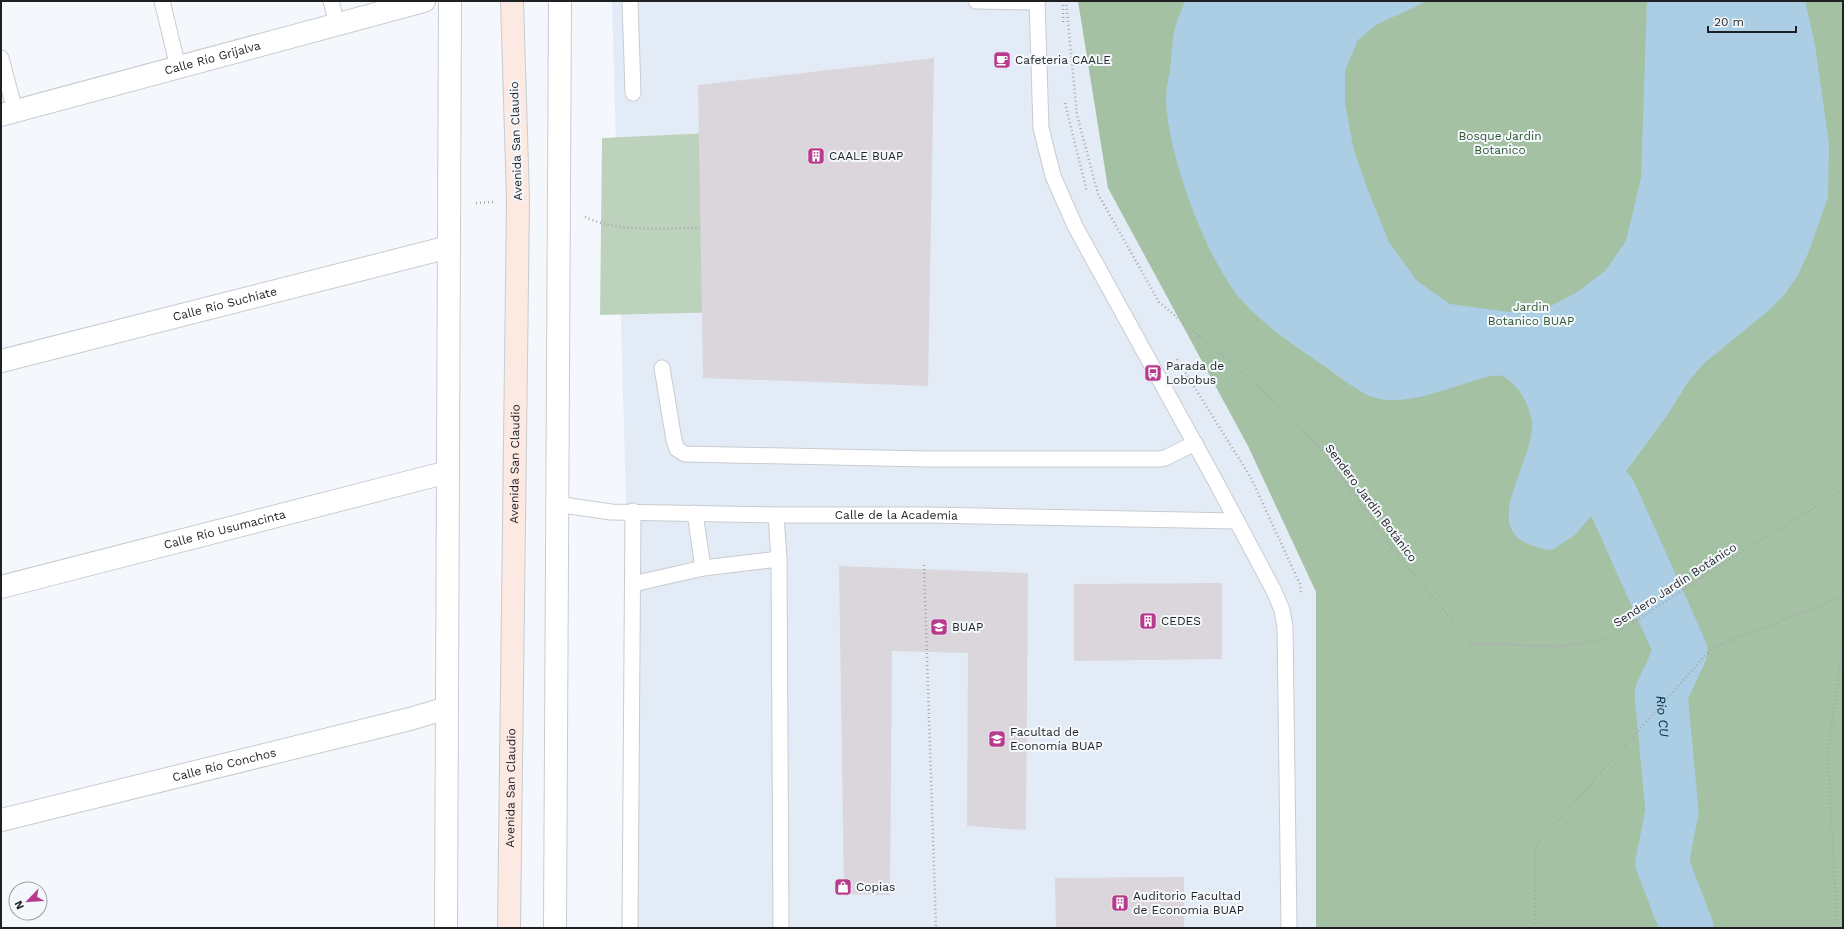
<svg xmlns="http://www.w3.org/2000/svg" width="1844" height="929" viewBox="0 0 1844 929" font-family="'Work Sans',sans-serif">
<rect width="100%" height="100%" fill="#f4f8fc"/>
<path fill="#e3ecf6" d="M612,1H1843V928H638Z"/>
<path fill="#bdd2bd" d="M733,132L732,312L600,315L602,138Z"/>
<path fill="#a5c1a4" d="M1078,1H1843V928H1316V592L1248,446L1108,188Z"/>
<path fill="#abcee5" d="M1185,1H1427L1376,25L1358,40L1345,70V104L1354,151L1369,193L1389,242L1417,281L1450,304L1509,312L1545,309L1576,293L1605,271L1626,241L1641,178L1647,1H1805L1815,45L1829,144L1828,197L1809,251L1798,275L1785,294L1767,312L1703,364L1688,382L1666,417L1610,493L1575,535L1552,550C1470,540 1529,474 1532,428C1533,415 1524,395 1515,386C1513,383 1505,377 1502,376C1494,374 1481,379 1473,381C1442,390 1395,411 1364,393C1351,386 1338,376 1326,367C1297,348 1268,328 1244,303C1207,263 1167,153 1166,99C1166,89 1168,79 1170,70C1172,55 1172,38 1176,24C1179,16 1182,9 1185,1Z"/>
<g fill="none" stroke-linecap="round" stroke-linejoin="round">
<path stroke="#abcee5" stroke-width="53" id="s1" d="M1610,493L1681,651L1661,694L1672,811L1662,863L1687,928"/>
</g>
<g fill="#dad6db">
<path d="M934,58L928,386L703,378L698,85Z"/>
<path d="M839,566L1028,573L1026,830L967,826L968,653L892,651L890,895L844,894Z"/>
<path d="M1222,583V659L1074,661V584Z"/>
<path d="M1184,877V928H1056L1055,878Z"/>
</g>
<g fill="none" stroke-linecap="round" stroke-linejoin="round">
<defs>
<g id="lane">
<path d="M162,1L178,67"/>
<path d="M331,1L337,25"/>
<path d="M630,1L633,93"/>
<path d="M976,1L1037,2"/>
<path d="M1037,1L1041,128L1053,176L1075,226L1216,482L1274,591L1282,610L1285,627L1289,928"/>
<path d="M1,58L15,111"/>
<path d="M662,368L674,440L677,449L685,454L927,459H1159L1165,458L1195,443"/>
<path id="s2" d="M556,504L611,512L776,515H927L1237,521"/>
<path d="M695,513L703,568"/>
<path d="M776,515L779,559L781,928"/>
<path d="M633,584L703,568L779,559"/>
<path d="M630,928L633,511"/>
</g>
<g id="street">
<path id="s3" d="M1,115L424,1"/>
<path id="s4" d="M1,361L449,247"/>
<path id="s5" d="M1,587L448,472"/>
<path id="s6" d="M1,820L410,719L447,708"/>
<path d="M446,928L450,1"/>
<path d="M555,928L560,1"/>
</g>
<g id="secondary">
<path id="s7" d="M509,928L518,200L512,1"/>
</g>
</defs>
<use href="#lane" stroke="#c8ccd0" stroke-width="17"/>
<use href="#street" stroke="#c8ccd0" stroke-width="24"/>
<use href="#secondary" stroke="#c8ccd0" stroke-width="24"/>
<g stroke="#a5a8ab" stroke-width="2.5" stroke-dasharray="1 3" stroke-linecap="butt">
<path d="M1066,1L1077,115L1098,194L1159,302L1261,389L1325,453L1386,541L1472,644L1561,646L1609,639L1731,558L1843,490"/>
<path d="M1063,22V1"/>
<path d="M1065,103L1087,192"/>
<path d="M476,203L493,202"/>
<path d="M585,217C619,233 663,228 700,228"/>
<path d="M1177,359L1251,478L1300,584L1301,592"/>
<path d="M924,565L936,928"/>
<path d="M1535,928L1536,845L1712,648L1843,596"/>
<path d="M1837,928L1828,754L1843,640"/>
</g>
<use href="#lane" stroke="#fff" stroke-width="15"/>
<use href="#street" stroke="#fff" stroke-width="22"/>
<use href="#secondary" stroke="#fce9e1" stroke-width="22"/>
</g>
<defs>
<symbol id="cafe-square" viewBox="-11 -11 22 22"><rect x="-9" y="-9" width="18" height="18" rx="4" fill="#b63b8c" stroke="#f4f8fc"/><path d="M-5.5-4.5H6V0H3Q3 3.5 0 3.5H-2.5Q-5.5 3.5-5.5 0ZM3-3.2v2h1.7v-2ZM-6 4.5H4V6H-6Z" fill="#fff"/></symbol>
<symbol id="building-square" viewBox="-11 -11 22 22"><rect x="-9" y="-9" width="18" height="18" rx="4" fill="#b63b8c" stroke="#f4f8fc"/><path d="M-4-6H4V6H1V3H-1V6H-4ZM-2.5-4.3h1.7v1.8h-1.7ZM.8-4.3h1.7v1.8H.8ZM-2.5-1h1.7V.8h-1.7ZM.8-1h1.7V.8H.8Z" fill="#fff"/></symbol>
<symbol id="bus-square" viewBox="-11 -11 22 22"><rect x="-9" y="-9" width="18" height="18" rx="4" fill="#b63b8c" stroke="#f4f8fc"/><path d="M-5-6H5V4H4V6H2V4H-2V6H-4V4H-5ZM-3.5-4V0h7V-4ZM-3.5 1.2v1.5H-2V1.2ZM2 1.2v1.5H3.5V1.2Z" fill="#fff"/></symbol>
<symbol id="school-square" viewBox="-11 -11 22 22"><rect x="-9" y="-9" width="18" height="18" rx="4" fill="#b63b8c" stroke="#f4f8fc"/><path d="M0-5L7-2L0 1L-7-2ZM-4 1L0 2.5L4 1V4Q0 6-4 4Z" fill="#fff"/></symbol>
<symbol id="university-square" viewBox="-11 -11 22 22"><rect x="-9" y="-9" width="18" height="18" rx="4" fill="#b63b8c" stroke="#f4f8fc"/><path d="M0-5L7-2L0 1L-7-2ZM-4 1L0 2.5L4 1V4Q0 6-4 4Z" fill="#fff"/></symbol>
<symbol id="shop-square" viewBox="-11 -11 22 22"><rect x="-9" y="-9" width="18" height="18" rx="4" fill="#b63b8c" stroke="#f4f8fc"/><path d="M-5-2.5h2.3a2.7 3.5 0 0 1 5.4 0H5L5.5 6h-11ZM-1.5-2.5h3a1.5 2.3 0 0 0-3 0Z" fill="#fff"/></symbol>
</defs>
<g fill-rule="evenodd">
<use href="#cafe-square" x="992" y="50" width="20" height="20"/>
<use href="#building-square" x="806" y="146" width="20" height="20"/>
<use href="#bus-square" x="1143" y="363" width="20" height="20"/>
<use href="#building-square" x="1138" y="611" width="20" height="20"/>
<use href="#school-square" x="929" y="617" width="20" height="20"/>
<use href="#university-square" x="987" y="729" width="20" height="20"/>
<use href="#shop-square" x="833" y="877" width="20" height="20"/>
<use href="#building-square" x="1110" y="893" width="20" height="20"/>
</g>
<g text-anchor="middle" stroke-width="4" stroke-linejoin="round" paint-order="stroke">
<g font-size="12" fill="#1f2022" stroke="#f4f8fc">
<text dy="4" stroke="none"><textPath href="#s3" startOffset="219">Calle Río Grijalva</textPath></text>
<text transform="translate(516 141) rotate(-92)" y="4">Avenida San Claudio</text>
<text dy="4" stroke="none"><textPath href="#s4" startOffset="231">Calle Río Suchiate</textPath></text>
<text dy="4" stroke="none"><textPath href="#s7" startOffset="464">Avenida San Claudio</textPath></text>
<text transform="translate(1371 503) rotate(53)" y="4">Sendero Jardín Botánico</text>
<text dy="4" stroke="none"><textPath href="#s2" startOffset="341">Calle de la Academia</textPath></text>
<text dy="4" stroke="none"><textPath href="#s5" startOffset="231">Calle Río Usumacinta</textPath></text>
<text transform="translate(1675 585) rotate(-33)" y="4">Sendero Jardín Botánico</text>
<text dy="4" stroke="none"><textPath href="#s6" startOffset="230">Calle Río Conchos</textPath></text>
<text dy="4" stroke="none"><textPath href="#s7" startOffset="140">Avenida San Claudio</textPath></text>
</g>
<g font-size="12" fill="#1f2022" stroke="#f4f8fc" text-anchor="start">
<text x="1015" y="64">Cafeteria CAALE</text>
<text x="829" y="160">CAALE BUAP</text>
<text x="1166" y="370">Parada de<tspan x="1166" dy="14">Lobobus</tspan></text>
<text x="1161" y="625">CEDES</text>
<text x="952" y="631">BUAP</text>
<text x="1010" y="736">Facultad de<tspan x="1010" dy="14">Economía BUAP</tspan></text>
<text x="856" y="891">Copias</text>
<text x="1133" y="900">Auditorio Facultad<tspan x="1133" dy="14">de Economia BUAP</tspan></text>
</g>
<g font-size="12" fill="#2e572f" stroke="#f4f8fc">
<text x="1500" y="140">Bosque Jardin<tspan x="1500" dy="14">Botanico</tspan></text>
<text x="1531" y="311">Jardin<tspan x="1531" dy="14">Botanico BUAP</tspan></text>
</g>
<g font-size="13" font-style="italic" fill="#002f46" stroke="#f4f8fc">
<text dy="5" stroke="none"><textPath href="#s1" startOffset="243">Rio CU</textPath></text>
</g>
</g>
<rect width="1844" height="929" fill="none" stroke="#1f2022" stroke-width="4"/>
<g transform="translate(28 901) rotate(245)"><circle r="19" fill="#f4f8fc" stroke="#9fa2a5"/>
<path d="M0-3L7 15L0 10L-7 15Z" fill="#b63b8c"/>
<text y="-6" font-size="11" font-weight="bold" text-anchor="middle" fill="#1f2022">N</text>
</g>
<path d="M1708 26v6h88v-6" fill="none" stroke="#1f2022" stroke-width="2"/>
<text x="1714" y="26" font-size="12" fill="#1f2022" stroke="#f4f8fc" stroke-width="3" paint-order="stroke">20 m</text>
</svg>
